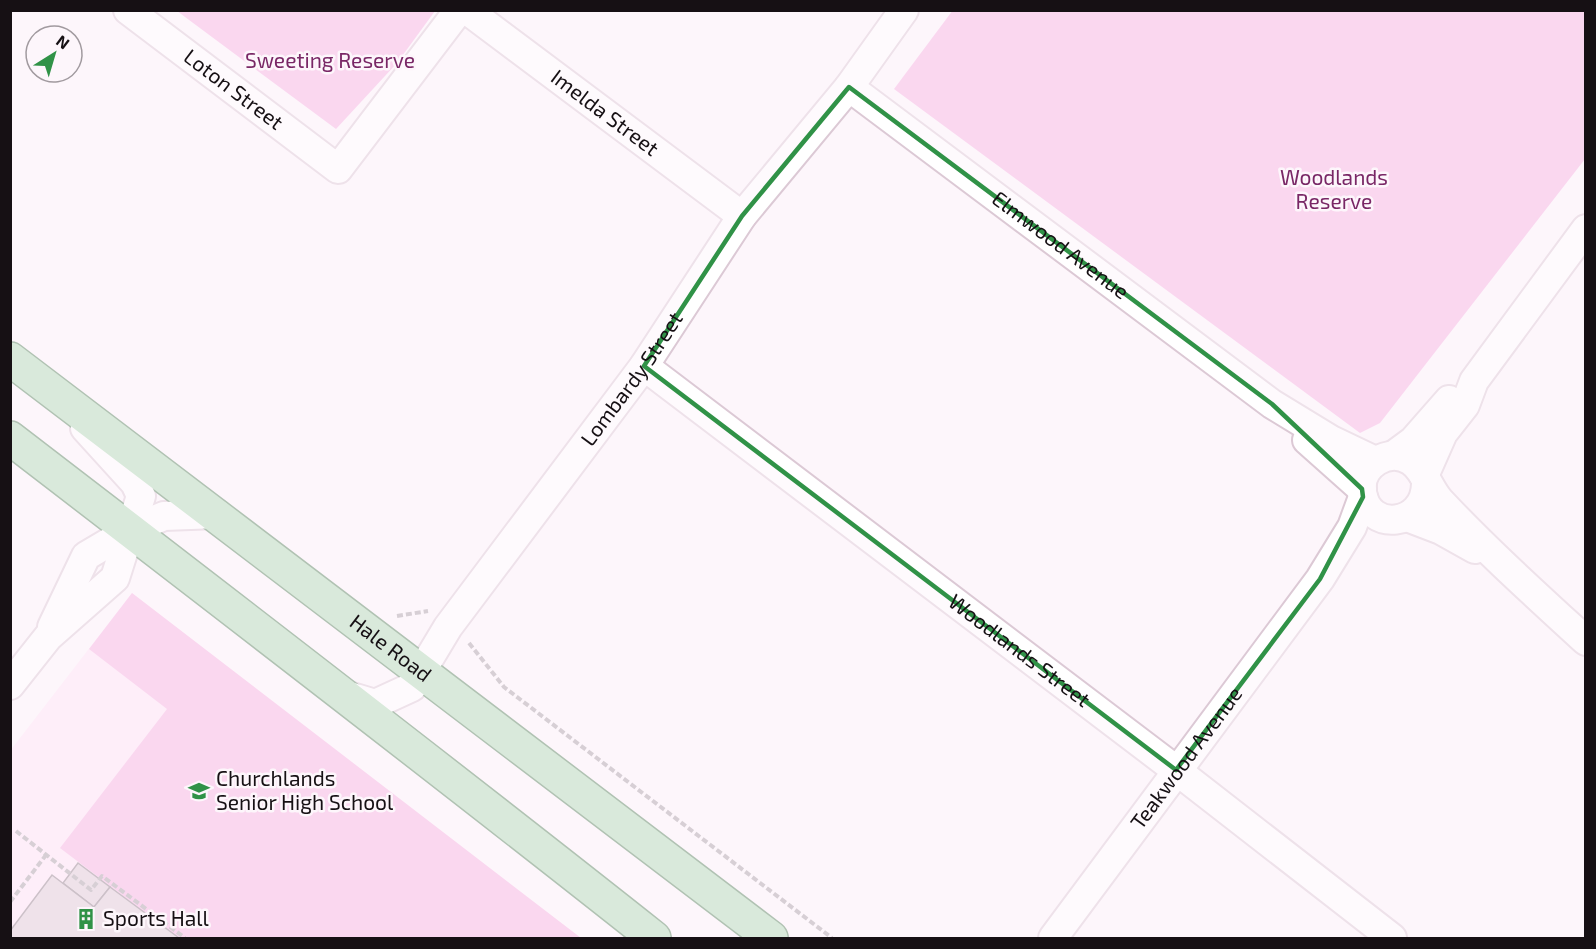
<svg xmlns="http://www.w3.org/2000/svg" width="1596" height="949" viewBox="0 0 1596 949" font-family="'Exo 2',sans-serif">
<rect width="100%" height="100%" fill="#fdf6fb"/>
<path fill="#fee4f5" d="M132,593L439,831L581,938H11L10,751Z"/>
<g fill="#f6b2e1">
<path d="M953,10L1585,11V159L1380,423L1360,433L894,89Z"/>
<path d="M177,11H435L397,63L336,129Z"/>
<path d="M132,593L581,938H179L60,848L167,709L89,649Z"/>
</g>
<g fill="#ddcad6" stroke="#91808b" stroke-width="1.5">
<path d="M78,863L110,887L94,907L63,883Z"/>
<path d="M52,875L94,907L110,887L179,938H10V931Z"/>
</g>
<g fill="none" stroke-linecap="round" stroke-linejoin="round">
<defs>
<g id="minor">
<path id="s1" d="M128,10L338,169L459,10"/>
<path id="s2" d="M467,10L742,216"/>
<path id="s3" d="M849,87L1272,404L1331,440L1375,461"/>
<path id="s4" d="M644,366L1176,770L1392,938"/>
<path d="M1307,440L1362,489"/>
<path d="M1394,455L1413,441L1449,400"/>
<path d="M1424,476L1443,433L1465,405L1474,381L1586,229"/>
<path d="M1426,484C1425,527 1368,533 1362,492C1358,466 1389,446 1411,461C1424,469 1429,489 1440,501C1486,550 1536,595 1586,641"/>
<path d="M1407,517L1441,530L1475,549"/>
<path d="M52,627L86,556L130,530L164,516L217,514"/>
<path d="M10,685L48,637L115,578L141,496L135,483L85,428"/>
<path id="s5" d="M342,694L375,704L412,687L448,627L644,366L742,216L849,87L904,10"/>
<path id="s6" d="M1053,938L1320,579L1352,527L1363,497"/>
</g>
<g id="major">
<path id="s7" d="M10,359L771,938"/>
<path d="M10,438C226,604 441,769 654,938"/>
</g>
</defs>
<use href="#minor" stroke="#dcc9d5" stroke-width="32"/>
<use href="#major" stroke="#54835b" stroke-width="36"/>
<g stroke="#a8a1a6" stroke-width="4" stroke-dasharray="6 3" stroke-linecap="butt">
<path d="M397,616L428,611"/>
<path d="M469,643L504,687L832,938"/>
<path d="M16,831L91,890L102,876L185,938"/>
<path d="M10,902L46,855"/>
</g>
<use href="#minor" stroke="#fff" stroke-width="28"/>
<use href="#major" stroke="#addab3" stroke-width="33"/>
</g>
<path d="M0 0H1596V949H0ZM849,87L1272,404L1362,489L1363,497L1320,579L1176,770L644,366L742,216Z" fill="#fdf6fb" fill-opacity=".55" fill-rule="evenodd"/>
<path fill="none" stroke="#309247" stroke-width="4.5" stroke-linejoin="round" d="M849,87L1272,404L1362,489L1363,497L1320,579L1176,770L644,366L742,216Z"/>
<defs>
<symbol id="school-bare" viewBox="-9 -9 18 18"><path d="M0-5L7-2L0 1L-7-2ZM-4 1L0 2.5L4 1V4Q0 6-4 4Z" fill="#309247" stroke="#fdf6fb" stroke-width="2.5" paint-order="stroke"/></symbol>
<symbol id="building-bare" viewBox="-9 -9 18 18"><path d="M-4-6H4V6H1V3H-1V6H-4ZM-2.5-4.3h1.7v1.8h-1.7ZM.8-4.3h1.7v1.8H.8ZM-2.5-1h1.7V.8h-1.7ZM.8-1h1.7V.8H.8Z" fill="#309247" stroke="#fdf6fb" stroke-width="2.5" paint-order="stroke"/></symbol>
</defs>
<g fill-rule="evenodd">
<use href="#school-bare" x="184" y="776" width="30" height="30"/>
<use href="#building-bare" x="71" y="904" width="30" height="30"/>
</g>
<g text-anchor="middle" stroke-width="5" stroke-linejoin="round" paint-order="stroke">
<g font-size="21" fill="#792766" stroke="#fdf6fb">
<text x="330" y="68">Sweeting Reserve</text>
<text x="1334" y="185">Woodlands<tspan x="1334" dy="24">Reserve</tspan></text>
</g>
<g font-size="21" fill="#161014" stroke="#fdf6fb">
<text dy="7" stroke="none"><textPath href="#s1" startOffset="132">Loton Street</textPath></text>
<text dy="7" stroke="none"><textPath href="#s2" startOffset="172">Imelda Street</textPath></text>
<text dy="7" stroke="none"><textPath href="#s3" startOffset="264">Elmwood Avenue</textPath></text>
<text dy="7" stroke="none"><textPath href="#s5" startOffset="454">Lombardy Street</textPath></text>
<text dy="7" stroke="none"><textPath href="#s7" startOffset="478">Hale Road</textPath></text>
<text dy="7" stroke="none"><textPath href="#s4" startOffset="471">Woodlands Street</textPath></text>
<text dy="7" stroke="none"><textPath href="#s6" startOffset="224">Teakwood Avenue</textPath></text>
</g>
<g font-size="21" fill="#161014" stroke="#fdf6fb" text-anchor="start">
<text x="216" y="786">Churchlands<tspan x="216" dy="24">Senior High School</tspan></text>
<text x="103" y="926">Sports Hall</text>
</g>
</g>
<rect width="1596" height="949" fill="none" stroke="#161014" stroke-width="24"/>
<g transform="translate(54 54) rotate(37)"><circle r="28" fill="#fdf6fb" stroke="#a19a9f" stroke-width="1.5"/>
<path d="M0-4.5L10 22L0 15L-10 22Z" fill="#309247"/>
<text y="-9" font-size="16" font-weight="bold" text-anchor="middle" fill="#161014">N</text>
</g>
</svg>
